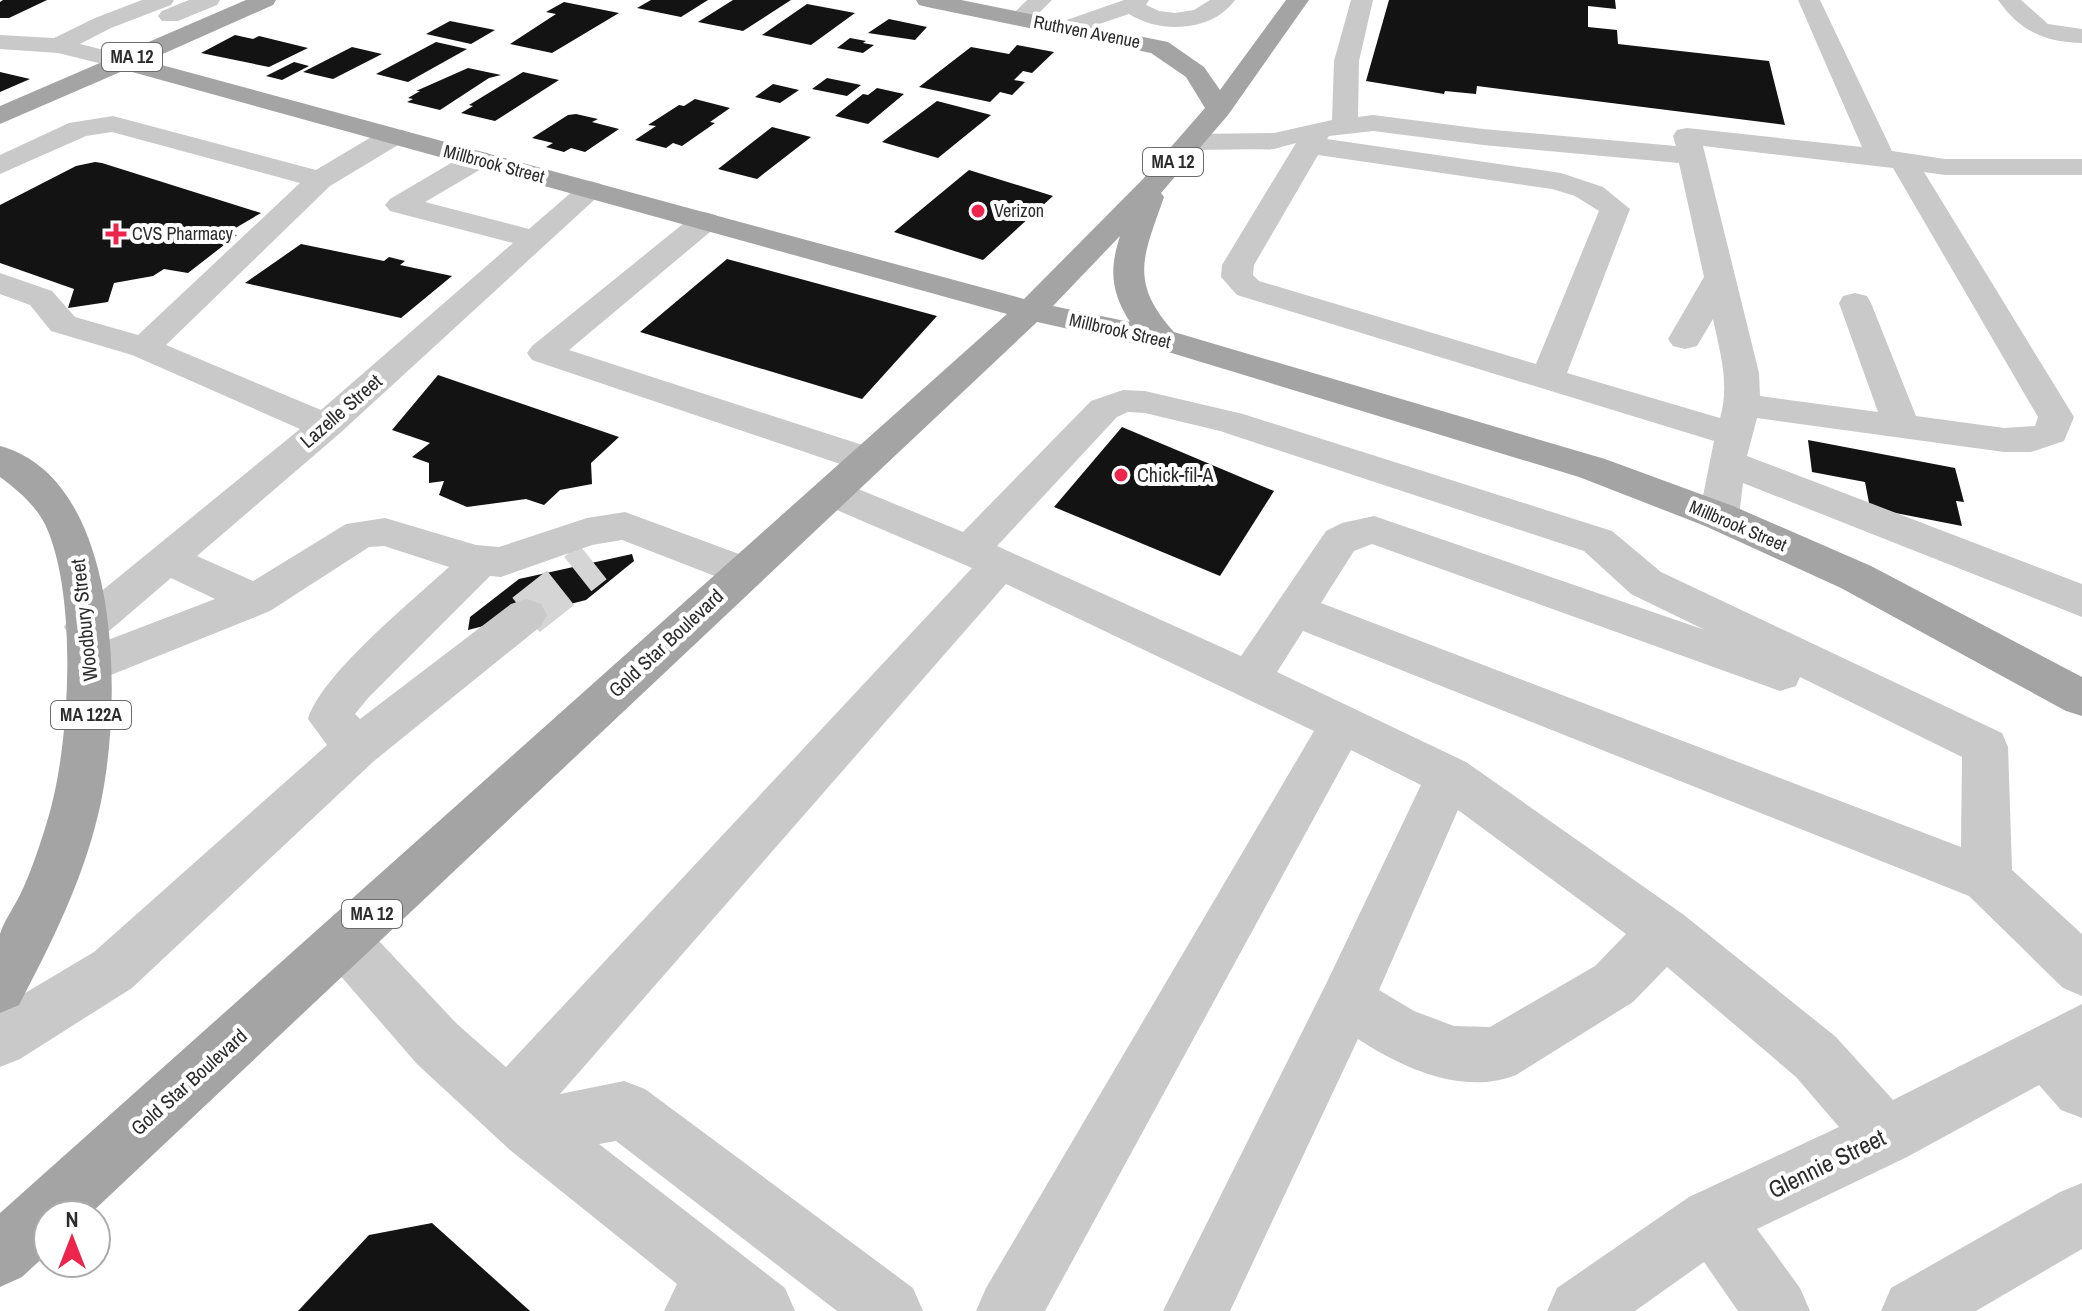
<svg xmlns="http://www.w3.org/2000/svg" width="2082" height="1311" viewBox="0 0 2082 1311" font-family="'Archivo Narrow',sans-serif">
<rect width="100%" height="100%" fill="#fff"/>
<g fill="#131313">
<path d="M3,0H47L9,18H0V2Z"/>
<path d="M651,0H708L681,17L637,8Z"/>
<path d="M733,0H791L743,31L698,22Z"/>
<path d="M1389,0H1615L1616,9L1588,6V27L1617,30L1618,44L1769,61L1785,125L1477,86L1476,94L1445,91L1444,94L1366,81Z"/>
<path d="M564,2L619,13L552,53L510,44L556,14L546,12Z"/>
<path d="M807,4L855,13L811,45L762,35Z"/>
<path d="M889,19L927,27L915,40L868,33Z"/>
<path d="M450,21L495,30L471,44L426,34Z"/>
<path d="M235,35L253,39L259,36L308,48L269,67L201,53Z"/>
<path d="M850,38L866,41L863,43L874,45L863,53L837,48Z"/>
<path d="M436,42L467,49L408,82L376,74Z"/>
<path d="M1017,45L1054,52L1032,73L1023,71L1014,80L1025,82L1012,95L1000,92L990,102L919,87L971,47L1009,54Z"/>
<path d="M352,47L382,54L333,79L303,72Z"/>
<path d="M294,62L309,66L282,80L266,76Z"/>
<path d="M468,68L501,75L489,78L440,110L407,102L413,99L408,98L420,91H416Z"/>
<path d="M0,72L30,79L0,92Z"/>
<path d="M523,72L559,80L495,121L461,113L473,106L469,105Z"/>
<path d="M827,78L861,85L847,96L812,89Z"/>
<path d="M773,84L799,90L780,103L755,97Z"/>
<path d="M877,88L904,94L868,124L835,116L863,94L868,95Z"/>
<path d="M695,99L730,108L710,122L715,123L682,146L673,143L666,148L635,140L656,126L648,125L679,105L684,106Z"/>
<path d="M937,101L991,115L938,158L882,142Z"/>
<path d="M576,114L598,119L592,122L619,129L585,152L571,148L564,152L546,147L553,143L532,138L568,115Z"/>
<path d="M772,127L811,137L757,179L718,169Z"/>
<path d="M95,162L102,163L261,213L227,233L237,235L188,273L164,269L153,276L114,283L108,302L68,308L74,289L0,263V205L76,166Z"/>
<path d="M969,170L1053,196L983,260L894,232Z"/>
<path d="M301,244L384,261L389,257L405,261L400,265L452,276L401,318L245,283Z"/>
<path d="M727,259L937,316L862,399L640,332Z"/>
<path d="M438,375L619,437L591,463L592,484L560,490L544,505L526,499L467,507L439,495L444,481L429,483V463L412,457L430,443L392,430Z"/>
<path d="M1122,427L1274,491L1220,576L1054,507Z"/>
<path d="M1808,440L1955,468L1964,502L1956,501L1962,526L1870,508L1865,482L1812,472Z"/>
<path d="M632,554L634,561L586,600L468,630L470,617L519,579Z"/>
<path d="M432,1223L530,1311H298L369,1235Z"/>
</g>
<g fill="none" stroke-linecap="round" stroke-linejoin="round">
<path stroke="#d5d5d5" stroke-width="44" stroke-dasharray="44 22" stroke-linecap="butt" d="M526,615L593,562"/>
<g fill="#c9c9c9" fill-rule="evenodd">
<path d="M142,0H174L171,5L111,28L80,44L132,57L135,62L132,67L123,69L58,53L0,49V35L54,38L95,18Z"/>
<path d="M189,0H220L217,5L178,21H162L158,16L162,11Z"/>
<path d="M1027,0H1052L1028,24H1012L1008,19Z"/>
<path d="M1124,0H1149L1146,5L1159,11L1175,13L1194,10L1210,0H1235C1212,32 1160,34 1129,14L1066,35L1058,33L1054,28L1058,23Z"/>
<path d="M1351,0H1373L1359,61L1358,117L1373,115L1483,129L1676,146L1673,136L1677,130L1687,128L1862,147L1798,0H1820L1892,151L1945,159H2082V175H1945L1924,172L2074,417L2064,441L2031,452H2004L1757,418L1747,456L2082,584V617L1743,483L1739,516L1733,526L1719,530L1705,526L1699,516L1714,441L1237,295L1221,277L1222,265L1296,143L1274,149L1191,150L1181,148L1177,142L1181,136L1191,134L1274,133L1332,120L1334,61ZM1373,131L1483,145L1679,163L1704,277L1668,339L1673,346L1685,349L1697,346L1713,319C1720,352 1730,385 1720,418L1567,373L1630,209L1603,187L1561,173L1327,139L1329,136ZM1703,146L1893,168L2038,417L2035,426L2004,428L1916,416L1871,303L1867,296L1855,293L1843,296L1839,303L1878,412L1760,396L1759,373ZM1318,155L1552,189L1575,196L1599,211L1536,364L1259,281L1253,275L1254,265Z"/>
<path d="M1998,0H2021L2048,24L2082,29V43C2044,42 2020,31 1998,0Z"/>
<path d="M113,116L316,170L383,130H403L407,136L403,142L330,186L166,345L321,410L513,243L390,211L385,205L390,199L468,153L478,151L488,153L492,159L488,165L425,202L529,229L581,184L591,181L601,184L605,190L339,434L197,556L253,581L346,524L385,518L476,545L499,547L587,518L625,512L758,561L764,572L758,583L743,587L622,540L592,545L501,577L490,576L368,698L355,714L360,719L511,604L526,599L541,604L547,615L541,626L374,761L132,988L20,1059L0,1067V1008L94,952L327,745L308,719C321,675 412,601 449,567L384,546L369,547L270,611L106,677L90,682L74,677L68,665L74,653L215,599L171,578L101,638L86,643L71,638L64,627L71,616L300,429L132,355L51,331L30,305L0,294V273L52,291L75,317L138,335L300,183L112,132L86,136L0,174V155L69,123Z"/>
<path d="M705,212L716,215L720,221L716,227L569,350L881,451L887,460L881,469L868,472L855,469L532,360L527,353L532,346L694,215Z"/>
<path d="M1123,390L1145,391L1243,414L1612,531L1661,572L2002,733L2008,747L2012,870L2082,934V996L2063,988L1969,896L1303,631L1277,672L1466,762L1684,915L1836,1037L1893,1100L2082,1004V1118L2061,1110L2039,1085L1907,1157L1757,1229L1800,1288L1810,1311H1738L1704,1262L1635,1311H1547L1557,1288L1689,1197L1839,1127L1796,1077L1667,967L1633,1002L1516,1075C1464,1096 1402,1068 1358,1039L1230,1311H1163L1327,982L1421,785L1351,750L1045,1311H976L986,1288L1314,731L1006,584L560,1094L624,1081L645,1089L913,1288L923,1311H837L616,1141L599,1144L785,1288L795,1311H664L677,1284L510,1150L417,1064L325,958L317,941L325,924L344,916L363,924L457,1024L506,1067L972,568L818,502L813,493L818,484L832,480L846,484L963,532L1091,401ZM1128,412L1145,413L1220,431L1584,551L1631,594L1705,630L1374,516L1342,523L1326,531L1241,656L997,546L1117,417ZM1372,544L1780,691L1796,686L1800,677L1962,757L1961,847L1321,603L1354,551ZM1458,810L1626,934L1595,966L1490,1027L1454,1026L1414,1011L1379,990Z"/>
<path d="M2082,1183V1249L1976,1311H1881L1891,1288L2060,1192Z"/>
</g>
<g fill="#a4a4a4" fill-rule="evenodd">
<path d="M246,0H276L273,5L147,61L1024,299L1143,179L1205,108L1186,77L1151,53L927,7L919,5L916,0H961L1168,42L1204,67L1220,90L1286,0H1309L1228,115L1161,193L1164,197C1144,255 1128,281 1174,332L1605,459L1733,506L1871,566L2082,677V716L2066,711L1841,588L1705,526L1579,477L1155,348L1037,322L89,1215H48V1253L22,1277L0,1287V1213L1007,314L125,70L0,124V106ZM1120,236C1109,270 1111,292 1130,322L1053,306Z"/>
<path d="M0,446C126,480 123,715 98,815C82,882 51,944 19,1005L0,1013C0,993 0,951 0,934C4,921 14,907 20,895C32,870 41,842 49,815C70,742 77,602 48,531C39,508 19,491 0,477Z"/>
</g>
</g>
<g fill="#ed254c" stroke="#fff" stroke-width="3">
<circle cx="978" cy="211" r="8"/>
<path d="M112 222h8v8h8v8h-8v8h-8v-8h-8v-8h8z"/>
<circle cx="1121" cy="475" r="8"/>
</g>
<g text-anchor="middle" stroke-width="8" stroke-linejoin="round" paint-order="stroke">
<g font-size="18" fill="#2c2c2c" stroke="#fff">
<text transform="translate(1087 32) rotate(11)" y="6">Ruthven Avenue</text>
<text transform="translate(494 164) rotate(15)" y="6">Millbrook Street</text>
<text transform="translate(1120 331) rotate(13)" y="6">Millbrook Street</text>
<text transform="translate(1738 526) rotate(23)" y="6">Millbrook Street</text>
</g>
<g fill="#fff" stroke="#6b6b6b" stroke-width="2">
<rect x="102" y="43" width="60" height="28" rx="6"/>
<rect x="1143" y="148" width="60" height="28" rx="6"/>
<rect x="51" y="701" width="80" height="28" rx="6"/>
<rect x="342" y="900" width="60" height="28" rx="6"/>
</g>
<g font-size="18" font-weight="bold" fill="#2c2c2c">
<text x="132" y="63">MA 12</text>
<text x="1173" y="168">MA 12</text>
<text x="91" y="721">MA 122A</text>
<text x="372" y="920">MA 12</text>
</g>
<g font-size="18" fill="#2c2c2c" stroke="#fff" text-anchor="start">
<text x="994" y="217">Verizon</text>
<text x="132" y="240">CVS Pharmacy</text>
</g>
<g font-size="20" fill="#2c2c2c" stroke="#fff">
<text transform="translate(341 411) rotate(-41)" y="7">Lazelle Street</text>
<text transform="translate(84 620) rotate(-96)" y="7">Woodbury Street</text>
<text transform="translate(666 643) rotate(-43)" y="7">Gold Star Boulevard</text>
<text transform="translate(189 1082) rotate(-42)" y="7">Gold Star Boulevard</text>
</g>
<g font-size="20" fill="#2c2c2c" stroke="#fff" text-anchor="start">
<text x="1137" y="482">Chick-fil-A</text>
</g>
<g font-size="24" fill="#2c2c2c" stroke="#fff">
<text transform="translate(1827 1164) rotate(-26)" y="8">Glennie Street</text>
</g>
</g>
<g transform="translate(72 1239)"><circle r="38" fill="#ffffff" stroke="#ababab" stroke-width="2"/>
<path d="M0-6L14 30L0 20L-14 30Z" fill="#ed254c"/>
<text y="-12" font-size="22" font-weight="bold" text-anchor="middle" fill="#2c2c2c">N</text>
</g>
</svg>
